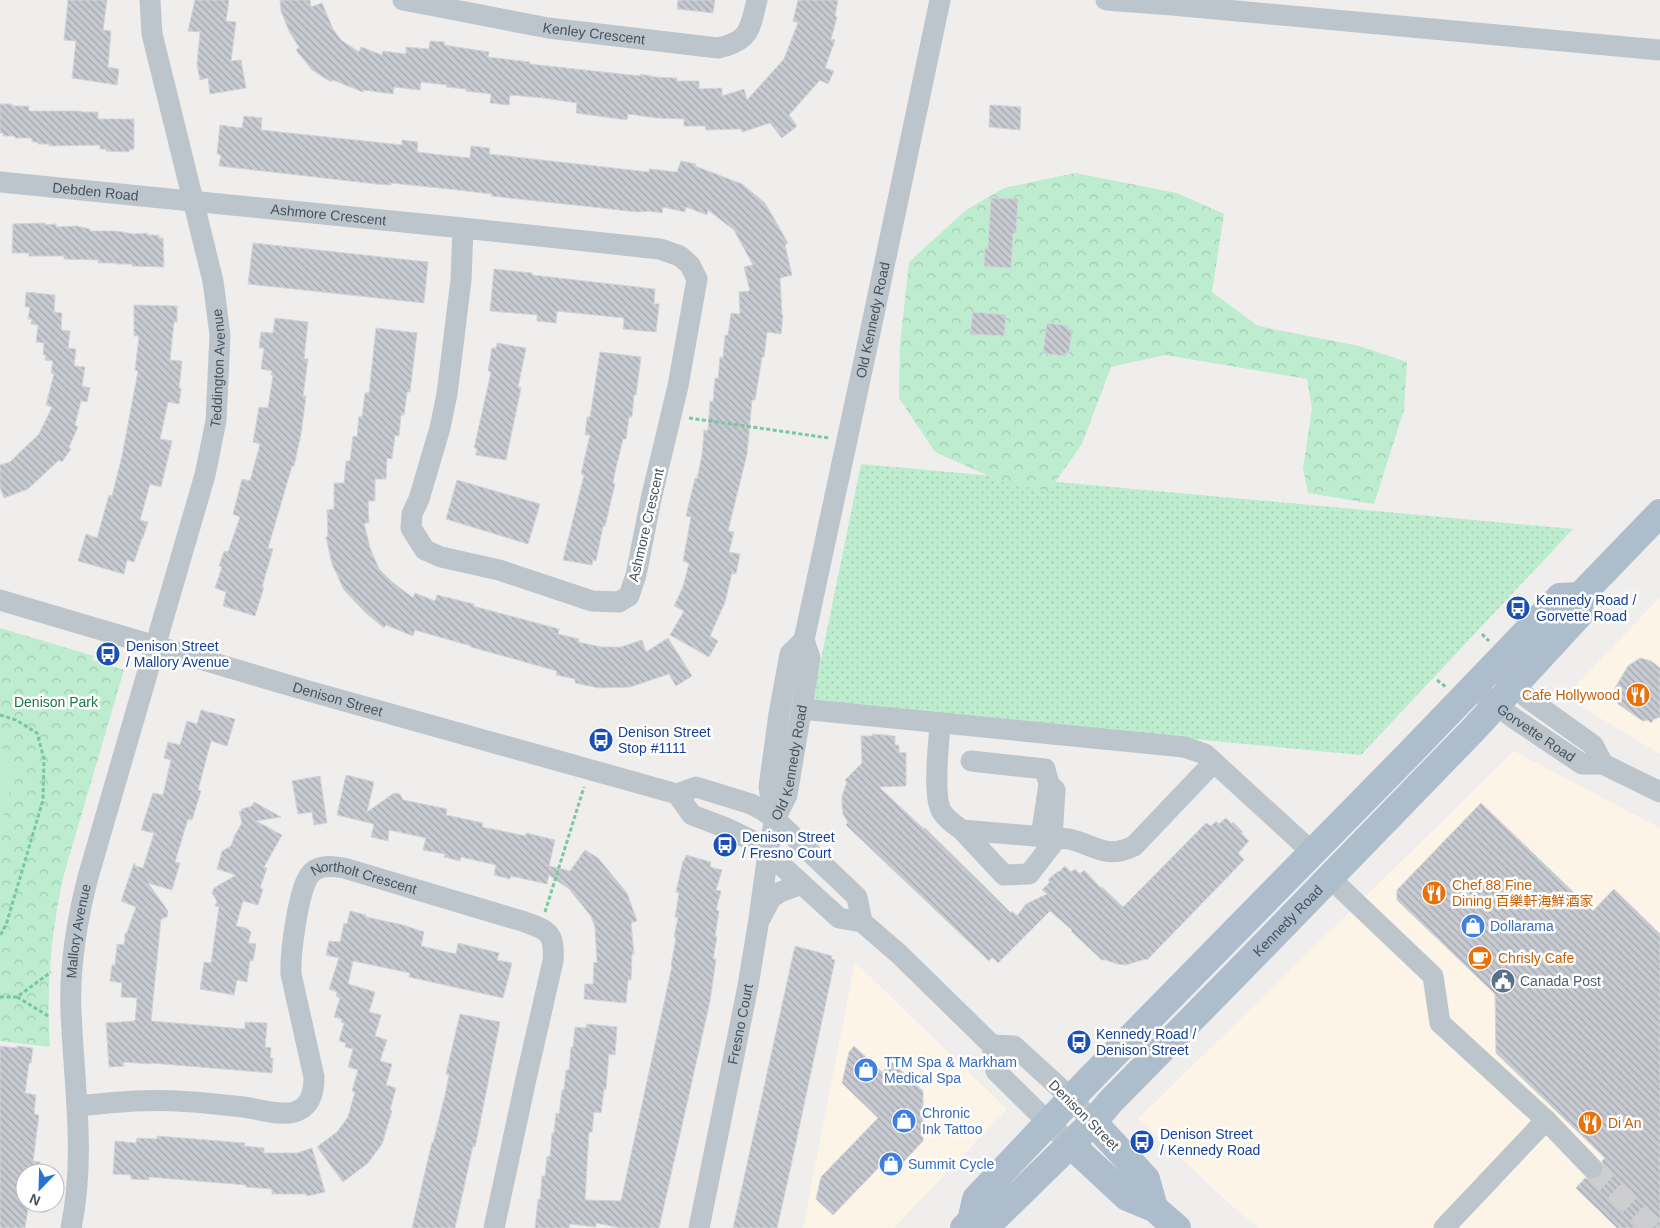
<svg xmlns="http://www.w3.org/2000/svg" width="1660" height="1228" viewBox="0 0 1660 1228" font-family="Helvetica,'Noto Sans SC',sans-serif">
<defs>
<pattern id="grass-dots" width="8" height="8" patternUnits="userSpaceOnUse" patternTransform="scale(1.25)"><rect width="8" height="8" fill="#bdecce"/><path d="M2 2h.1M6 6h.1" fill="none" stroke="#a4ccb3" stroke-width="1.8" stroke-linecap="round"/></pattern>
<pattern id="forest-crowns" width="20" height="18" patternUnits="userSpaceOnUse" patternTransform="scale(1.25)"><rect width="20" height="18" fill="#bdecce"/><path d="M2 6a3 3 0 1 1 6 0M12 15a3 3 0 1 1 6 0" fill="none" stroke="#a4ccb3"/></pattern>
<pattern id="building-back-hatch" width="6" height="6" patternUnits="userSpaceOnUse" patternTransform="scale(1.25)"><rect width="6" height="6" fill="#c7cad0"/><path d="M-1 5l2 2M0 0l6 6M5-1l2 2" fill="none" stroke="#a3a6ac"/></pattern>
</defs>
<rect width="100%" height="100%" fill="#f0eded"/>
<g fill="#fbf4e7">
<path d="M1660,597V754L1565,697Z"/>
<path d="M1514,751L1660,828V1228H1259L1243,1216L1138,1119Z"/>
<path d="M855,962L1007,1109L894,1228H803Z"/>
</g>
<path fill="url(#grass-dots)" d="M861,464L1573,529L1361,755L812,703Z"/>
<g fill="url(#forest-crowns)">
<path d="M1075,173L1177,193L1224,214L1212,292L1258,326L1359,346L1407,362L1404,410L1374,504L1308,493L1303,468L1312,409L1307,379L1165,355L1111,367L1082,444L1049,491L1002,482L935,452L899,398L900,345L909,262L966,210L1004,188Z"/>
<path d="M0,628L94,656L92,660L124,670L64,874C51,932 46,988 50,1047L0,1041Z"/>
</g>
<path fill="#bdecce" d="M0,748L4,749L14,773L0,831Z"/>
<g fill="url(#building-back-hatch)" stroke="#d1d4d9">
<path d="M68,0H107L103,30L111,31L108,67L119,69L117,85L72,78L76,41L64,40Z"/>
<path d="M195,0H229L226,21L236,22L231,61L241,60L246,88L210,94L208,78L200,80L197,64L200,32L188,31Z"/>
<path d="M280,0H310L311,7L322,3L333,29L341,40L359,52L361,47L382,55L383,51L406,54V47L429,49L430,41L445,42L444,45L489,52L488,57L530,62L529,64L640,76L641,74L655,77L677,78V81H699V89L722,88V96L744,89L747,100L784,59L798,23L793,21L798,0H838L835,16L837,17L831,39L835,40L825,68L834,71L828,84L820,80L789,115L797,126L782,138L770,123L742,132L741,129L706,130L705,126H684V119L657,118L628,114L627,120L576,113L577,103L544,98L510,95L509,105L490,103L491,94L466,91V89L446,87L447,85L421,82L420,90L394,87L393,94L364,90L363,92L333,80L331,82L312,70L296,50L299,47L289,31L281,11Z"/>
<path d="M678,0H715L713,13L677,9Z"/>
<path d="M0,104H12V106H29V111H81V112H98V119H134V149L129,150V152L106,151V149H100V145L49,146V144H38V142H32V138H15V136H3V133H0Z"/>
<path d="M990,105L1021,107L1020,130L989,127Z"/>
<path d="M244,116L262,118L261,130L402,145V140L418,142L417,152L442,155L470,158L471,146L490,148L489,154L649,172V169L677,172L681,161L696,164L695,166L742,184L765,203L788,243L785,245L792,275L780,278L782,315H783L781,334L767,332L764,357H762L755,400H752L747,454L728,531L734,532L729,552L740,554L736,574L732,573L725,602L710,636L718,641L709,657L670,635L684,611L674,606L683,587L689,563L683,561L691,517L686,516L695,478L697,479L702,455L704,430L708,431L710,401L713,402L715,378L718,379L720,357L723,358L725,335H728L731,313L740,314L739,292L750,291L744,267L753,265L734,230L708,210L707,215L686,207L685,212L663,207L662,213L648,211L638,212L491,196L492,194L449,189L391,183V185L376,184L219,166L221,155L217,154L220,125L242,128Z"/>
<path d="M991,198L1018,199L1016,233H1013L1011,268L984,266L985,248H988Z"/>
<path d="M45,223V225L56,224V227L77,226L90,229V231H117L133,234L147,233V235H159V238H163L164,267L132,266V264H115V263H98V260L64,259V256H29V253H12L13,224Z"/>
<path d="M253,243L428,262L424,303L248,284Z"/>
<path d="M494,269L532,273V275L655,289L654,304H659L656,332L623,329L624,318L557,311L556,323L537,321V315L490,311Z"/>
<path d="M26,292L55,295L54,312L62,313L61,330L70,331L68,348L76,349L74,366L85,367L82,386L90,388L87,402L81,401L75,425L78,427L69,447L71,449L62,462L59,460L28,489L4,498L0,487V465L10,462L39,434L52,407L46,405L54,374L51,373L53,361L45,360L46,355H43L44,343L36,342L38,325L31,324L32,319H28L30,307H25Z"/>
<path d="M134,305L177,306V322H174L170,360L182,361L179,388L181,389L179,404L168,402L160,439L172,441L161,487L150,484L140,520L148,522L143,538H142L134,562L127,560L124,574L78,561L86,534L97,538L109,495L112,496L122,456L138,371L135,370L139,336H134Z"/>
<path d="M973,312L1006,315L1004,336L970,334Z"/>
<path d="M275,318L308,322L304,359H308L303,396H306L301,434L294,466H292L268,548L273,549L262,587H264L255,616L223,606L226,592L215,588L222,567L219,566L224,551L228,552L240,517L233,514L242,479L250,481L260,444L253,442L259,407L268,408L273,375H271L272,371L261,369L264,348H259L261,332L273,333Z"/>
<path d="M1047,323L1068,326V329L1072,330L1069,353H1065L1064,356L1043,353Z"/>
<path d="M376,328L417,333L410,392H407L404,415H401L399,436L395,435L392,459L387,458L386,479H375V501H368L369,523H364L370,548L379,569L391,581L413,598L415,593L435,601L437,595L474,604L473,606L559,629L558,634L579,639L578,642L601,647H621L642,640L646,652L668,638L692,676L676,686L669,674L630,687L599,688L575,683V679L556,675L557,671L471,647V646L415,630L413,636L386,625L384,628L366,613L344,590L332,564L326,537L328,536L327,510L334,509V483H344L346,461H350L353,436L357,437L359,416L362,417L365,393H369Z"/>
<path d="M497,343L526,348L518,387L521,388L506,460L476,455L477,448H474L490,377L491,372L488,371L492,348H496Z"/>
<path d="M600,352L641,357L636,395H634L632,417H629L626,439H623L615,472L613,483L615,484L605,526H603L596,561L593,560L592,565L563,560L584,475L581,474L590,435H585L587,417H590Z"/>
<path d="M457,480L540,504L528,544L446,519Z"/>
<path d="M1640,658L1651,661L1660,668V717L1654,719L1651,723L1648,720L1643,721L1618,704L1615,688L1628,666Z"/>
<path d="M201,710L235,719L227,746L211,741L198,790L201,791L192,820L188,819L175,862L180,863L172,890L148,883L168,911L167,917L161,919L151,1021L245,1029V1022L267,1023L265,1047L271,1048L270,1058H273L272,1073L151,1063V1064L123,1062L124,1066L109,1067L106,1023L135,1021L137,998L121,997L122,983L110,981L112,965H115L117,944L124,945L125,934L127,932L136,907L121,901L134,863L136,866L143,868L154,833L141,830L153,793L163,795L171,760L164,758L168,742L180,745L187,721L197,724Z"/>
<path d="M872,734L895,736V745H899V752L906,753V786L879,787L924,829L925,828L1011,913L1012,911L1017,916L1026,904L1047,894L1042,890L1050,882L1048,880L1058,871L1059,872L1065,866L1071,872L1075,869L1080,874L1084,870L1101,888L1102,887L1123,907L1206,823L1211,826L1216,821L1219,824L1226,818L1232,824L1233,822L1243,832L1241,833L1249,841L1238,853L1244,860L1147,960L1146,959L1125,965L1117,964L1106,960H1102L1071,931L1072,930L1050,911L998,963L992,957L989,961L846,825L848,822L843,814L842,805V796L847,782L845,780L862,763L861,736H872Z"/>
<path d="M346,775L374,782L367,812L394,793L400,794L403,800L447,809L446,815L483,823L482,827L526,836V833L555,840L549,866L570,871L585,850L598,858L627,893L637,921L631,923L634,954H632L631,980H628L626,1003L584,999L585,984H593L594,962L597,963L595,927L591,916L569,889L549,875L547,884L511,876L510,879L494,875L496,865L461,857L460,861L444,857L445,854L423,850L426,838L389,830L388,841L371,837L374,824L337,815Z"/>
<path d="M320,776L327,823L314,825L312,812L298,814L292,781Z"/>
<path d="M254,802L281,817L256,821L282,835L264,867L267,868L260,888L263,889L258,905L243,901L236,926L246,928L251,932L248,943L256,944L253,961L250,960L247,982L237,980L234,995L200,989L204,962L211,963L219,907L215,906L217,901L212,893L214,888L236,875L217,869L222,851L231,846L235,835L242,823L239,811L241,812L242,809L252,806Z"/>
<path d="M1481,803L1593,911L1614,889L1660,934V1228H1617L1576,1188L1585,1178L1594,1180L1601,1177L1604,1171L1602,1161L1605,1158L1496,1053L1495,994L1397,900V890Z"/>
<path d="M686,855L711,862L710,867L722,870L716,890L721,891L716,910L719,911L715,936L717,937L713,959H716L710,1001L659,1228H621L596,1223V1227L570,1224L569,1228H535L538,1199L540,1200L542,1176H545L547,1156L550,1157L552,1133H554L556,1113L559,1114L562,1090H564L566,1070H569L571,1047H573L575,1027L586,1028L587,1024L617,1027L615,1055L609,1054L606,1089H604L601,1113L594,1112L592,1132H589L585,1200L621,1201L672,966L671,965L676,938L674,937L678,917H675L679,893L676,892L683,861H684Z"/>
<path d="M350,911L366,915V917L403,925L424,932L421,946L456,954L458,943L499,953L497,960L512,963L503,998L409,977L410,973L353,961L348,984L375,992L369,1012L381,1015L375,1036L387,1040L380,1061L392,1064L386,1085L396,1088L390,1110L392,1111L382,1144L368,1163L343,1182L317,1147L337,1132L348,1117L355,1092L352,1091L358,1070L348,1067L353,1049L345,1047L346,1043L339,1041L344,1023L341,1022L342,1019L334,1017L340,998L336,996L337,992L329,989L339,958L326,955L329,941L340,942L344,923L347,924Z"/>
<path d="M795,946L832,956L831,959L835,960L789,1175L777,1228H733Z"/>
<path d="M460,1014L500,1022L477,1138L475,1147L473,1146L455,1228H412L432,1142L433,1143L445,1095L449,1075L446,1074Z"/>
<path d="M0,1046L17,1048V1046L33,1048L31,1063H29L25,1093L36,1095L34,1114L39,1115L33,1161L40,1162L39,1173H25V1203H29L25,1228H0Z"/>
<path d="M854,1046L882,1072L892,1062L923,1091V1141L895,1171L885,1161L833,1215L816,1199L821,1177L878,1118L842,1083L849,1052Z"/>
<path d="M157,1136L245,1143L244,1146L264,1148V1153H297L312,1148L325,1192L307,1196L306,1194H272V1189L246,1187V1185L149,1177V1180L131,1179V1175L113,1174L115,1141L136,1143L137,1138L157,1139Z"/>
</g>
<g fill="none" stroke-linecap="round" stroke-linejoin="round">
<path stroke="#ceced0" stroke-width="21" stroke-dasharray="21 11" stroke-linecap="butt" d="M1592,1168L1654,1228"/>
<g stroke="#77c89e" stroke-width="3" stroke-dasharray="4 2.5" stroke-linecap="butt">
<path d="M689,418L829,438"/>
<path d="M1482,634L1489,641"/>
<path d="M1437,680L1446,687"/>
<path d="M0,715L16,720L37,733L44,759L43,800L6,925L0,936"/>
<path d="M545,912L584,787"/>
<path d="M0,997H17L51,972"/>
<path d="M17,997L50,1017"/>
</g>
<g stroke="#bcc5cc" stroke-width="21">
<path id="s1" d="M403,0L548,28L718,48C750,41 750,29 757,0"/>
<path d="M1106,0L1172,5L1660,50"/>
<path id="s2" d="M0,182L463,228L660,249L680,256L690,265L697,279L678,386L651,499L636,575L629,596L619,602L592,601L499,570L441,557L425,550L411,528L412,514L419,499L440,428L447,394L461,280L463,228"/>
<path id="s3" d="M0,600L305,690L677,794L696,787L751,804L761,809L775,819L857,897L862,922"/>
<path d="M1492,668L1530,700L1593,745L1603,764"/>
<path id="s4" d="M1473,687L1512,717L1582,764H1603L1660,792"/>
<path d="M801,709L1184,747L1205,754L1312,852"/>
<path d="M940,723C939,744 932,796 942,812C947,820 955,825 962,830L1069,839C1096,845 1105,860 1134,846L1214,762"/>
<path d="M971,761L1045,769L1049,784"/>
<path d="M677,794L692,815L724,827L751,840L768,853L839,918L862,922L899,954L992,1045L996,1071L1070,1144"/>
<path d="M775,819L769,787L779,714L790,654L804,640"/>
<path d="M962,830L1004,875L1029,874L1057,838"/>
<path d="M1041,837L1049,784L1055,790L1052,838"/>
<path d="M1329,877L1433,976L1440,1023L1546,1120L1592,1168"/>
<path d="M761,917L771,898L780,892L802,884"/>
<path d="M992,1045L1014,1046L1072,1099L1093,1122"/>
<path id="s5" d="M78,1106C97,1104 117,1102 136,1101C171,1099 207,1103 243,1107C258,1109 286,1118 299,1110C312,1104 314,1090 314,1077L291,974C290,954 298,892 309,876C317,864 332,866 344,868L522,921C548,930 555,932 553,961L526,1079L494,1228"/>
<path id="s6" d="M71,1228C86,1156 74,1085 71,1012C69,967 77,920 88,877L205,475L216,421L220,335L213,281L152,34L150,0"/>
<path id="s7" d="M699,1228L748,986L759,919L768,853L775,819L787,795L810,658L804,640L870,333L940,0"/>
<path d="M1444,1228L1546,1120"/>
</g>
<g stroke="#aebdcb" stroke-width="28">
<path d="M1093,1122L1146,1179L1154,1208"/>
<path d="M1070,1144L1127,1197L1154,1208L1177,1228"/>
<path id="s8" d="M971,1221L997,1216L1093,1122L1111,1101L1238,972L1473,730L1579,615L1580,596L1660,513"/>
<path d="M964,1228L971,1221L976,1199L1089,1080L1408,755L1560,597L1580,596"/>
</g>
</g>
<defs>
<symbol id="bus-disc" viewBox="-11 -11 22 22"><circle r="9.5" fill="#1a4fb4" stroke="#fff"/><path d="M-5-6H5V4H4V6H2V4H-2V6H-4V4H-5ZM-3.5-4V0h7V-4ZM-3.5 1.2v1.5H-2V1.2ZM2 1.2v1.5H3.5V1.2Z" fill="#fff"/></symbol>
<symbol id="restaurant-disc" viewBox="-11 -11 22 22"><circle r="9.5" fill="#e8710a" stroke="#fff"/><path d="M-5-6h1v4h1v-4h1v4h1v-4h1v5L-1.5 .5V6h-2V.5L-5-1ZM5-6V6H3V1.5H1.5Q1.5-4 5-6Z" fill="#fff"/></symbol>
<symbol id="shop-disc" viewBox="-11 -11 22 22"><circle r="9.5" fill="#3f7fe0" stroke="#fff"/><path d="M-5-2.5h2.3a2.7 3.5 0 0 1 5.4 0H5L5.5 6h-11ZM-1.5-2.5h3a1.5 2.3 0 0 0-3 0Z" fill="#fff"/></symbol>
<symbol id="cafe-disc" viewBox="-11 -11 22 22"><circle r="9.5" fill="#e8710a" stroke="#fff"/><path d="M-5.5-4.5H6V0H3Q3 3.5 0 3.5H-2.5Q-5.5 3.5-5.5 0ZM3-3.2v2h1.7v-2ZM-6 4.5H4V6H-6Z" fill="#fff"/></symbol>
<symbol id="civic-disc" viewBox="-11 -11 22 22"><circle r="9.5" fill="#5c6f8a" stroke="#fff"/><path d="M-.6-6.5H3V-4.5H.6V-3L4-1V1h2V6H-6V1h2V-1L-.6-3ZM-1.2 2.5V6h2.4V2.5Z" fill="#fff"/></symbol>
</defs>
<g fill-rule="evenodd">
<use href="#bus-disc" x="1504" y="594" width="28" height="28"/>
<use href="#bus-disc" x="94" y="640" width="28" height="28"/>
<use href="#restaurant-disc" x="1624" y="681" width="28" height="28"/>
<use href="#bus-disc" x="587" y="726" width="28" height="28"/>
<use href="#bus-disc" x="711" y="831" width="28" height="28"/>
<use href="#restaurant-disc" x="1420" y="879" width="28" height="28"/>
<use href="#shop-disc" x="1459" y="912" width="28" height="28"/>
<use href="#cafe-disc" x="1466" y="944" width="28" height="28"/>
<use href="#civic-disc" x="1489" y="967" width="28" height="28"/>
<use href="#bus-disc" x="1065" y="1028" width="28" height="28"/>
<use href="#shop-disc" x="852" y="1056" width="28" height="28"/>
<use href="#shop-disc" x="890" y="1107" width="28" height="28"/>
<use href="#restaurant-disc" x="1576" y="1109" width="28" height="28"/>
<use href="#bus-disc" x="1128" y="1128" width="28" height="28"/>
<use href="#shop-disc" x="877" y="1150" width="28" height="28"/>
</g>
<g text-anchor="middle" stroke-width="5" stroke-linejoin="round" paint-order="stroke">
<g font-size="14" fill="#46515a" stroke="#fff">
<text dy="5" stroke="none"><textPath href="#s1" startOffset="194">Kenley Crescent</textPath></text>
<text dy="5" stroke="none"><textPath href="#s2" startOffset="96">Debden Road</textPath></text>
<text dy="5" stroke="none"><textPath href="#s2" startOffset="330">Ashmore Crescent</textPath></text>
<text dy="5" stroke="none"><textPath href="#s7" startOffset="928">Old Kennedy Road</textPath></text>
<text dy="5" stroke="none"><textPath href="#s6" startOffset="880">Teddington Avenue</textPath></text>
<text transform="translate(646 525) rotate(-77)" y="5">Ashmore Crescent</text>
<text dy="5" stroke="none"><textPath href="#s3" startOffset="352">Denison Street</textPath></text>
<text dy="5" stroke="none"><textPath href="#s4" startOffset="78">Gorvette Road</textPath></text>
<text dy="5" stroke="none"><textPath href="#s7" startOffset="475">Old Kennedy Road</textPath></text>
<text dy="5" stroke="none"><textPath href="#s5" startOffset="526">Northolt Crescent</textPath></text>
<text dy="5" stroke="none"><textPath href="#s8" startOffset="441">Kennedy Road</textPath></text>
<text dy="5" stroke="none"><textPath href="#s6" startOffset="298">Mallory Avenue</textPath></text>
<text dy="5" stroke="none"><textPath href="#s7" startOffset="208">Fresno Court</textPath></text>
<text transform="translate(1084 1115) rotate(45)" y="5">Denison Street</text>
</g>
<g font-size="14" fill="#164399" stroke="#fff" text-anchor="start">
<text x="1536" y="605">Kennedy Road /<tspan x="1536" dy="16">Gorvette Road</tspan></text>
<text x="126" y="651">Denison Street<tspan x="126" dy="16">/ Mallory Avenue</tspan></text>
<text x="618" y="737">Denison Street<tspan x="618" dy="16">Stop #1111</tspan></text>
<text x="742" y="842">Denison Street<tspan x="742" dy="16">/ Fresno Court</tspan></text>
<text x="1096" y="1039">Kennedy Road /<tspan x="1096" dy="16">Denison Street</tspan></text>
<text x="1160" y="1139">Denison Street<tspan x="1160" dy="16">/ Kennedy Road</tspan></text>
</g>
<g font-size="14" fill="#c56008" stroke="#fff" text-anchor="start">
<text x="1620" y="700" text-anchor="end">Cafe Hollywood</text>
<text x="1452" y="890">Chef 88 Fine<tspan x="1452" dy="16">Dining 百樂軒海鮮酒家</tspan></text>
<text x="1498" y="963">Chrisly Cafe</text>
<text x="1608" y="1128">Di An</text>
</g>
<g font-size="14" fill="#1b7746" stroke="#fff">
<text x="56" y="707">Denison Park</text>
</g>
<g font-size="14" fill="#366cbe" stroke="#fff" text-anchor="start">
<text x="1490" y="931">Dollarama</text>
<text x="884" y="1067">TTM Spa &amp; Markham<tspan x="884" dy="16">Medical Spa</tspan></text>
<text x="922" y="1118">Chronic<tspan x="922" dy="16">Ink Tattoo</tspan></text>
<text x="908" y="1169">Summit Cycle</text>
</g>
<g font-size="14" fill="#4e5e75" stroke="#fff" text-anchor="start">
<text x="1520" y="986">Canada Post</text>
</g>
</g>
<g transform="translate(40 1188) rotate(203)"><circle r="24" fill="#ffffff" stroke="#b5b9bd"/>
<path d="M0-4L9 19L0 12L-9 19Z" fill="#2275d5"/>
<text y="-8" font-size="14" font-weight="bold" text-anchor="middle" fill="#46515a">N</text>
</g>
</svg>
